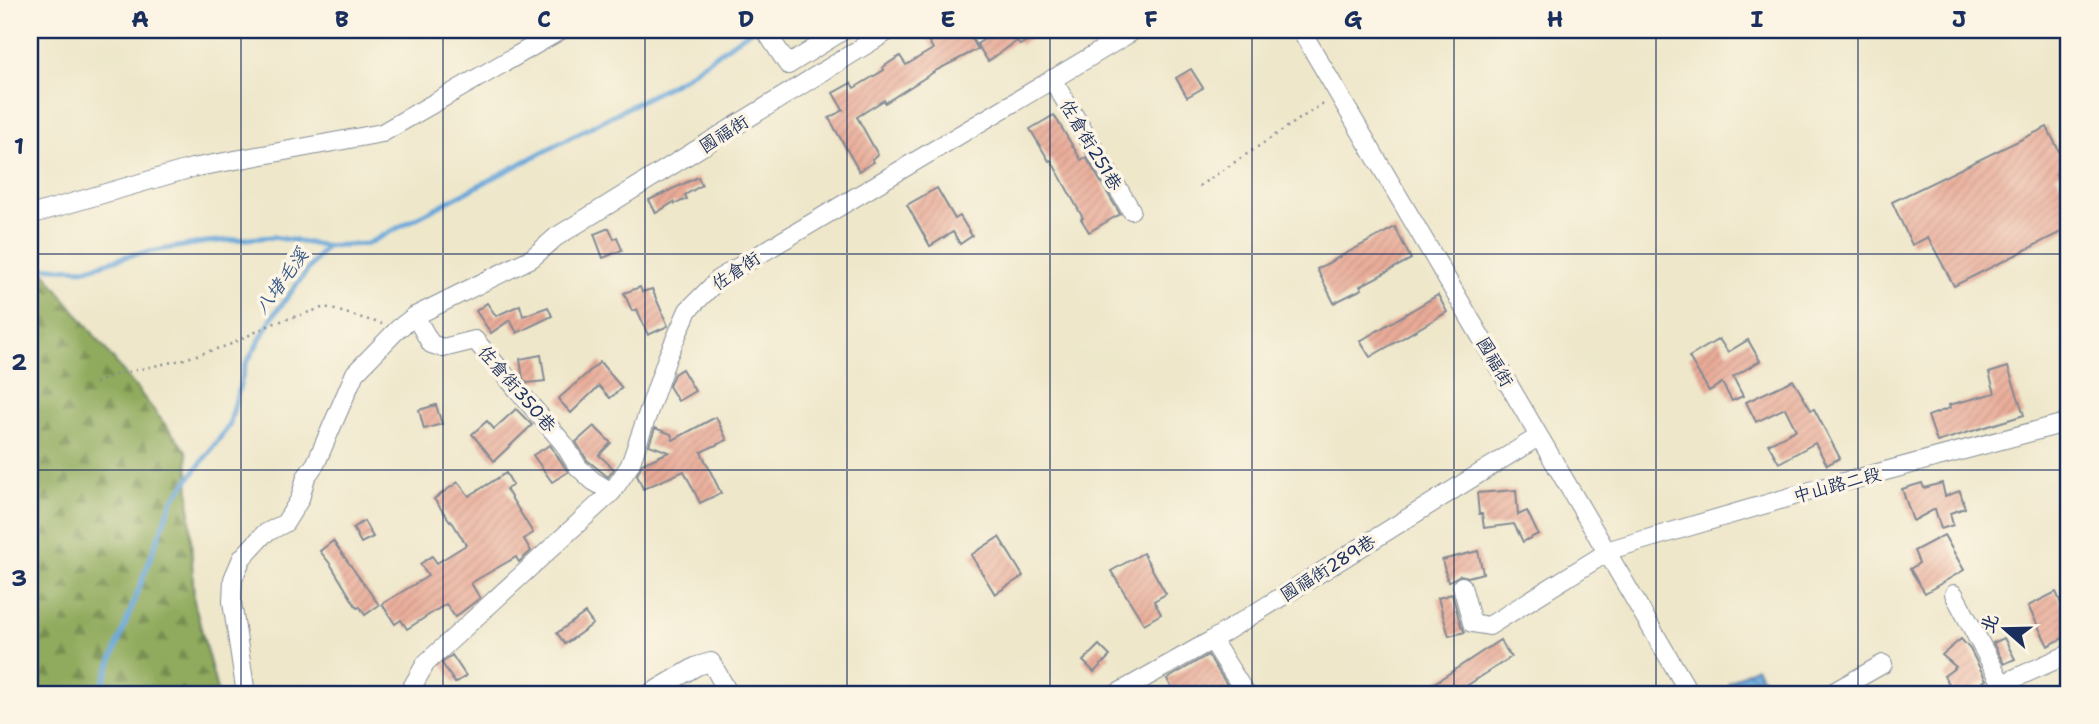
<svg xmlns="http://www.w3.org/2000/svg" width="2099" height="724" viewBox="0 0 2099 724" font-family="'Shantell Sans','LXGW WenKai TC',sans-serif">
<defs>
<pattern id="forest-firs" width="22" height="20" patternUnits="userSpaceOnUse" patternTransform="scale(1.75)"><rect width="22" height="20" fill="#90ab5d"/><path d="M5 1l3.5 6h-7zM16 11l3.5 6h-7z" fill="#758c50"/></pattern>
<pattern id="water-waves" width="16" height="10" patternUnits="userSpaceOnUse" patternTransform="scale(1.75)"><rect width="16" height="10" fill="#66a6d9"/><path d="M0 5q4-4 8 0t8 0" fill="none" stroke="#5388b3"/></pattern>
<pattern id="building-hatch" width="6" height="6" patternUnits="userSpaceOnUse" patternTransform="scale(1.75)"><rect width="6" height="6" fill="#e9ab98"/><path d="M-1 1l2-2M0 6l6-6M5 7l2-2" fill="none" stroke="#c79385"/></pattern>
</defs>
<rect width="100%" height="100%" fill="#fcf5e5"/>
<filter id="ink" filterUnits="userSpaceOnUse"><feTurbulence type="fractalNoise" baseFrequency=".0143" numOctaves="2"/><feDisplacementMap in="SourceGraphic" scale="14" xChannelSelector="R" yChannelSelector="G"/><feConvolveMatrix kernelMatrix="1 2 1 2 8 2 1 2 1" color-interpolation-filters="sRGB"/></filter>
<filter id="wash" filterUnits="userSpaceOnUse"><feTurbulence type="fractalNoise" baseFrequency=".00686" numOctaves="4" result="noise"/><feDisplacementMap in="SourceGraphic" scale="28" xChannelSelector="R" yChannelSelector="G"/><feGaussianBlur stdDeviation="1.57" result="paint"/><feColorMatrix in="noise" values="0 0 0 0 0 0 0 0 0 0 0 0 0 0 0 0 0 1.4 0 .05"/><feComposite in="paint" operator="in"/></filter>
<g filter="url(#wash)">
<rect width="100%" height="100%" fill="#eee7ca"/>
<path fill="url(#forest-firs)" stroke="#566d5e" stroke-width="2" d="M30,254L187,452L194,601L218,694H30Z"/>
<path fill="url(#water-waves)" stroke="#406a9c" stroke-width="2" d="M1756,667L1769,690L1761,694H1735L1728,683Z"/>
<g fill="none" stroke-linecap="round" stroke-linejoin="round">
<g stroke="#66a6d9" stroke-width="5">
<path d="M30,267L86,269L131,255L206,242L273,237L326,246"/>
<path d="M99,694L172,501L229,426L245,366L273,316L326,246L367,244L682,79L751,30"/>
</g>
</g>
<g id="blocks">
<g fill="url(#building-hatch)">
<path d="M942,30H967L978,49L937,70L885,103L884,100L857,117L878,155L872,159L874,162L859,171L829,118L843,110L833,93L851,83L854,88L884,70L883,67L900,56L906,65L933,49L927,38Z"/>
<path d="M999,30H1045L1020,45L1017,41L988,61L977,44Z"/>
<path d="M1191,69L1203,88L1187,97L1176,78Z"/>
<path d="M1054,115L1081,160L1086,157L1120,214L1089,232L1081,219L1083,218L1051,160L1049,161L1030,129Z"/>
<path d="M2047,127L2068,169L2056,175L2069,201V228L1954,286L1928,237L1912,245L1892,202Z"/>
<path d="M698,177L702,185L685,195L687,199L675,204L674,202L656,213L649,200Z"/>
<path d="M937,188L955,219L960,216L972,236L960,244L953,232L930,246L907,205Z"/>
<path d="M1395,227L1411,259L1360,286L1362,289L1334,303L1317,269Z"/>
<path d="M609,228L614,239L617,237L622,250L603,258L594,234Z"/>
<path d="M640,287L642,292L652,289L668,326L648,335L637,309L632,311L624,293Z"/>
<path d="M1438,295L1447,312L1370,357L1360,341Z"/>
<path d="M487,303L496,316L520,305L523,316L548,307L552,316L517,333L510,320L491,333L476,311Z"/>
<path d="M1719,339L1728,352L1748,340L1760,361L1733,377L1743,396L1732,401L1722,383L1709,391L1689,357Z"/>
<path d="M541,355L545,381L527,383L523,379L520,359Z"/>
<path d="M600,362L622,388L610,398L599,386L571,413L558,399Z"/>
<path d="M2008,367L2024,415L1937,442L1928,416L1950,408L1949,405L1995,393L1989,373Z"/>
<path d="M682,369L695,391L678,401L669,386L674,374Z"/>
<path d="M1793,380L1811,410L1814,409L1840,458L1827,465L1815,443L1779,463L1768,444L1796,430L1785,408L1756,422L1746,402Z"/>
<path d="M436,405L442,424L424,429L419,410Z"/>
<path d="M516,409L532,425L494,461L472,434L487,421L494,429Z"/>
<path d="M716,417L727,440L701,452L721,493L700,503L684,471L643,489L637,475L642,464L669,452L649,445L655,428L671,434L673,440Z"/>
<path d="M594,426L611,443L599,455L614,469L608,477L587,460L576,442Z"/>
<path d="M550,445L568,472L552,482L533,455Z"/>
<path d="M506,473L513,485L506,489L533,533L524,539L531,551L519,562L516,557L471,583L480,598L455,617L446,604L407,629L401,620L395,624L382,604L428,576L420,564L432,556L437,563L466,545L451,520L450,521L434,499L458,482L469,496Z"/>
<path d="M1922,483L1924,488L1942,483L1945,496L1960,491L1965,508L1950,513L1953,525L1941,529L1935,509L1913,521L1902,489Z"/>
<path d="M1516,490L1518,515L1527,511L1538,534L1523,542L1514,524L1484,528L1482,514H1479L1477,493Z"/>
<path d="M364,521L373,537L361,543L353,528Z"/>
<path d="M1944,535L1964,570L1925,593L1910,569L1919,563L1914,551Z"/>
<path d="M999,537L1023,576L995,594L971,555Z"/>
<path d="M333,541L379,605L365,615L360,607L357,608L331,565L320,551Z"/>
<path d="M1478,551L1483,573L1468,577L1460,575L1448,582L1442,560Z"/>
<path d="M1143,553L1166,594L1154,601L1161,614L1144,624L1111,571Z"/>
<path d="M2056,592L2069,621V635L2048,646L2028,606Z"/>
<path d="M1452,594L1461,626L1465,632L1449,636L1438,598Z"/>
<path d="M585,613L593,624L565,644L557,633Z"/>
<path d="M2004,638L2015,659L2004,664L1993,643Z"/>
<path d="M1961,639L1970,649L1986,680L1972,690L1975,694H1956L1944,676L1956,667L1942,655Z"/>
<path d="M1500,640L1511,657L1454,694H1440L1433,684Z"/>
<path d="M1099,645L1110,656L1094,672L1083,661Z"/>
<path d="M452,655L466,676L455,683L442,663Z"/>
<path d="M1208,655L1229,688L1226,690L1228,694H1175L1167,679Z"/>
</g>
</g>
</g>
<g filter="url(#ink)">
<use href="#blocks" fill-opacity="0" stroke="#848b94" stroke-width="2"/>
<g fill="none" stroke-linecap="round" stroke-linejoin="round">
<defs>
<g id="minor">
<path d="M765,30L788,65L844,30"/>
<path d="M1301,30L1690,694"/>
<path d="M1052,79L1131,210"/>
<path d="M30,215L192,168L382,133L561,30"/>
<path d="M415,316L431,344L443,348L475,340L564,444L578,467L593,481L612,492"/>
<path d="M1606,551L1814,490L2069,422"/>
<path d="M1462,586L1472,623L1489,626L1606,553"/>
<path d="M1954,594L2002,684L1998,694"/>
<path d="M1212,640L1246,694"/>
<path d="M2002,684L2069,654"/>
<path d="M246,694L232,602L233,579L242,558L264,534L285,523L300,499L306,477L316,463L355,373L398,329L415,316L532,258L556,237L890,30"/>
<path d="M408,694L426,663L612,492L630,465L667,358L688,310L720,278L1135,30"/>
<path d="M649,694L697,666L711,662L729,694"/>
<path d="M1116,694L1212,640L1538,437"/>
<path d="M1830,694L1883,664"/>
</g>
</defs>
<use href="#minor" stroke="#848b94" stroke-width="20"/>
<g stroke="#848b94" stroke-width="2.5" stroke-dasharray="2 5" stroke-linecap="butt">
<path d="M1199,186L1325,102"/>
<path d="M95,383L114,375L181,360L229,345L272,324L325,307L382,324"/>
</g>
<use href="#minor" stroke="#fff" stroke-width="18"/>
</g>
</g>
<path fill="none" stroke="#1b2f5e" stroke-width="2" stroke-opacity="0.55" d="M241,30V694M443,30V694M645,30V694M847,30V694M1050,30V694M1252,30V694M1454,30V694M1656,30V694M1858,30V694M30,254H2069M30,470H2069"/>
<g text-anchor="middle" stroke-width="7" stroke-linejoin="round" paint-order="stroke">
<g font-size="18" fill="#1b2f5e" stroke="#fcf5e5">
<text transform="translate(724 134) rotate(-32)" y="6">國福街</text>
<text transform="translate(1091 145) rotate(59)" y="6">佐倉街251巷</text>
<text transform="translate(736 271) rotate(-34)" y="6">佐倉街</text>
<text transform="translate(1495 362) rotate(60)" y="6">國福街</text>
<text transform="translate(517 389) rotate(49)" y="6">佐倉街350巷</text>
<text transform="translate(1837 485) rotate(-15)" y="6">中山路二段</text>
<text transform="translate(1328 568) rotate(-32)" y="6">國福街289巷</text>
</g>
<g font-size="19" font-style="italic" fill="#355989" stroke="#fcf5e5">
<text transform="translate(281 281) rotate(-54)" y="7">八堵毛溪</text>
</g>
</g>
<rect width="2099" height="724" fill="none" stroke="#fcf5e5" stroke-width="77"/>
<g transform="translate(2005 629) rotate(290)" stroke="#fcf5e5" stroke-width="5" paint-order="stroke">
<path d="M0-5L12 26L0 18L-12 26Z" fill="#1b2f5e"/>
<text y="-10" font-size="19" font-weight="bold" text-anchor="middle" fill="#1b2f5e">北</text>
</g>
<rect x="38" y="38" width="2022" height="648" fill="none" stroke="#1b2f5e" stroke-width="2.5"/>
<g font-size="23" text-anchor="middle" font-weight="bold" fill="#1b2f5e">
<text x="140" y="27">A</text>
<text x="342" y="27">B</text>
<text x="544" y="27">C</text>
<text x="746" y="27">D</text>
<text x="948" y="27">E</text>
<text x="1151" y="27">F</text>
<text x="1353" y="27">G</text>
<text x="1555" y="27">H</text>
<text x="1757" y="27">I</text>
<text x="1959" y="27">J</text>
<text x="19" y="154">1</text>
<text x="19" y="370">2</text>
<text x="19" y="586">3</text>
</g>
</svg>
